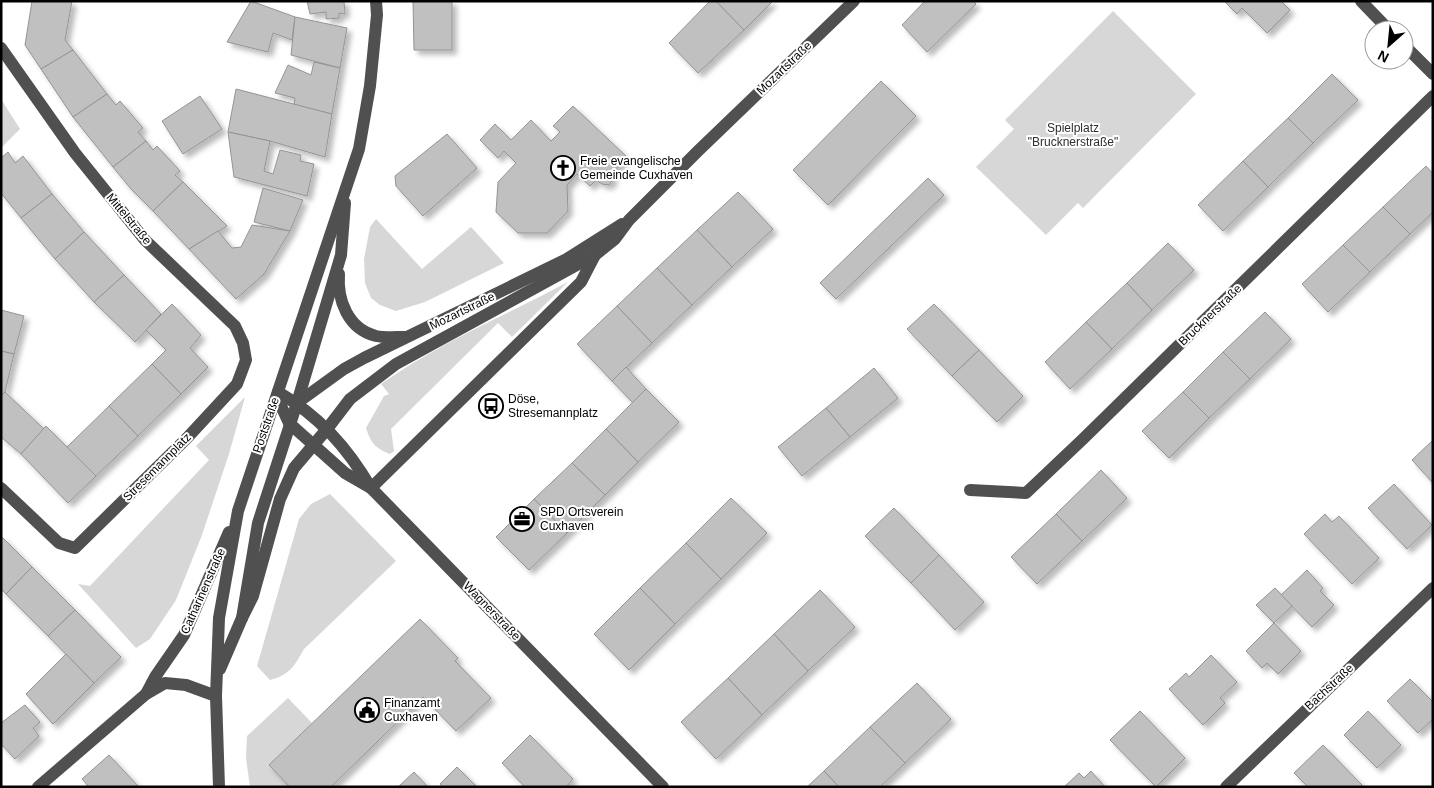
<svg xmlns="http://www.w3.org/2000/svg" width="1434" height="788" viewBox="0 0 1434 788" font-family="Helvetica,sans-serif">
<defs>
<filter id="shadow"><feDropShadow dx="4.5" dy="4.5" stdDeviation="2.5" flood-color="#0004"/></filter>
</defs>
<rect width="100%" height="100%" fill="#fff"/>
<g fill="#d7d7d7">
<path d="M1113,11L1196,94L1083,208L1078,203L1046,235L976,167L1014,129L1005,120Z"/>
<path d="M1,99L20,129L1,148Z"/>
<path d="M376,219L422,269L471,227L504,263L425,302L396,311L380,305L371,298L365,283L364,259L370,227Z"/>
<path d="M568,282L512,337L498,323L391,429L394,451L390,454C375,448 371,443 366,428L384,396L389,394L381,384C439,343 506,315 568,282Z"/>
<path d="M245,397L229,454L202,535L176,600L150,639L136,648L78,584L90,586L209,460L196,446Z"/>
<path d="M330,494L396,561L304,649C295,665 290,675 270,680L257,666L299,519L311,504Z"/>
<path d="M288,698L312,723L269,765L290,787H250L246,758L247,736Z"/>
</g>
<g fill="#c0c0c0" stroke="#949494" filter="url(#shadow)">
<path d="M32,1H72L65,40L73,50L41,69L25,45Z"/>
<path d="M251,1L295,17L292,40L273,33L268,52L227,42Z"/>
<path d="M307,1H344L345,14L339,13V18L326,19V12L310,14Z"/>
<path d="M413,1H452V50H414Z"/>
<path d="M710,1H716L744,30L698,73L669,43Z"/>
<path d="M716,1H773L744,30Z"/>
<path d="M925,1H973L976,4L927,52L902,25Z"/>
<path d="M1226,1H1281L1290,10L1267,33L1242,8L1237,14L1225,2Z"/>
<path d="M295,17L347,28L340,68L291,55Z"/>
<path d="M73,50L107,94L73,117L41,69Z"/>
<path d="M314,62L340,68L332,114L294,105L295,98L275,93L288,65L311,75Z"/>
<path d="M1332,74L1358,100L1313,143L1288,118Z"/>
<path d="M881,81L916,116L828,205L793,170Z"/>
<path d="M236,89L332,114L325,157L270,141L228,132Z"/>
<path d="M107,94L116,105L120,101L143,128L138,132L146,141L113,167L73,117Z"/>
<path d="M200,96L222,129L183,154L162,121Z"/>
<path d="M573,106L627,157L611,174L613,179L609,185L602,184L596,180L590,186L577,174L567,185L568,211L547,233H518L496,212L498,182L516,163L504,151L498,158L480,140L495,124L511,140L531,120L551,141L560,132L553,126Z"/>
<path d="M1288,118L1313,143L1268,187L1243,161Z"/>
<path d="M228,132L270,141L264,171L273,174L280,150L301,155L300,161L314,164L307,196L234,177Z"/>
<path d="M447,134L477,168L423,216L396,186L395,176Z"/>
<path d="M146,141L153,150L157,146L180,171L175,175L183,182L153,211L131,189L113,167Z"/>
<path d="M8,152L15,163L23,156L52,194L21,218L1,193V158Z"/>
<path d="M1243,161L1268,187L1223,231L1198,205Z"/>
<path d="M1426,166L1433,174V212L1410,234L1383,207Z"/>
<path d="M928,178L944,195L836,299L820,283Z"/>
<path d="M183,182L227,226L189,249L153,211Z"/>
<path d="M263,188L303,200L290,231L254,222Z"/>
<path d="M738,192L773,229L732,267L697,230Z"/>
<path d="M52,194L84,232L55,259L21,218Z"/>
<path d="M1383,207L1410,234L1370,272L1343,245Z"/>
<path d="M252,225L290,231L264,274L236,299L189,249L218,231L232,248L241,247Z"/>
<path d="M697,230L732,267L692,305L657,268Z"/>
<path d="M84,232L124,275L94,302L55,259Z"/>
<path d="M1168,243L1194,270L1152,310L1127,283Z"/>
<path d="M1343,245L1370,272L1328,312L1302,284Z"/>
<path d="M657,268L692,305L652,343L617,306Z"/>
<path d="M124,275L161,314L135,342L94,302Z"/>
<path d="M1127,283L1152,310L1112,349L1086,322Z"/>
<path d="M172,304L201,335L190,348L208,367L181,394L152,364L166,350L146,330Z"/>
<path d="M934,304L979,350L952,376L907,329Z"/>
<path d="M617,306L652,343L612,381L577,344Z"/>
<path d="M1,310L24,316L14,354L1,351Z"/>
<path d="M1265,312L1291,339L1250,379L1223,352Z"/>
<path d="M1086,322L1112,349L1070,389L1045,362Z"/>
<path d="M979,350L1023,396L997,422L952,376Z"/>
<path d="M1,351L14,354L5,392L1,396Z"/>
<path d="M1223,352L1250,379L1209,418L1183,392Z"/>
<path d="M152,364L181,394L138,436L109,406Z"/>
<path d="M626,367L646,389L633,403L612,381Z"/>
<path d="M874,368L898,398L850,437L826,408Z"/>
<path d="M646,389L679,422L638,462L606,429Z"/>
<path d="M5,392L44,429L21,454L1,437V396Z"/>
<path d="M1183,392L1209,418L1169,458L1142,431Z"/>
<path d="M109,406L138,436L96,476L67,447Z"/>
<path d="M826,408L850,437L802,476L778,447Z"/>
<path d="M46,426L96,476L68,503L21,454Z"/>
<path d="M606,429L638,462L605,495L572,463Z"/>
<path d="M1433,440V483L1412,460Z"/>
<path d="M572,463L605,495L567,533L534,499Z"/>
<path d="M1101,470L1127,498L1082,541L1056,514Z"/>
<path d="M1394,484L1432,525L1407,549L1368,508Z"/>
<path d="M731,498L767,533L721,579L686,543Z"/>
<path d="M534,499L567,533L529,570L496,537Z"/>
<path d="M894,508L939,555L911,583L865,536Z"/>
<path d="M1056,514L1082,541L1037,584L1011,557Z"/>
<path d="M1325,514L1332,522L1339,516L1379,558L1352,584L1304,534Z"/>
<path d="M1,536L32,567L6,594L1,589Z"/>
<path d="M686,543L721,579L675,624L640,588Z"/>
<path d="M939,555L984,602L955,630L911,583Z"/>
<path d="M32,567L75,610L48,636L6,594Z"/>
<path d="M1307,570L1323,588L1320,591L1334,605L1312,627L1281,595Z"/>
<path d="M640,588L675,624L629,670L594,634Z"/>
<path d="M1275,588L1292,606L1274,623L1256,605Z"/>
<path d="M820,590L855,627L808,671L774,634Z"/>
<path d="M75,610L121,657L94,683L48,636Z"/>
<path d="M420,619L458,658L455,661L491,698L456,731L423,697L331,787H290L269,765Z"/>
<path d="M1274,623L1301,651L1278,674L1267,663L1262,668L1246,651Z"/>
<path d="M774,634L808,671L762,715L728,678Z"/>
<path d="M66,654L94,683L53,724L26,694Z"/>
<path d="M1211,655L1237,682L1220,698L1225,703L1203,725L1169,689L1186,673L1189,677Z"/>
<path d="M728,678L762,715L716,759L681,722Z"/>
<path d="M1410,679L1433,702V719L1418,733L1387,701Z"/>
<path d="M917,683L951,719L905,763L870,727Z"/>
<path d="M25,705L40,722L33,728L39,736L15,759L1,744V723Z"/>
<path d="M1140,711L1185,758L1156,787L1110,740Z"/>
<path d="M1368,711L1401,745L1377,768L1344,735Z"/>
<path d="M870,727L905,763L880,787H839L824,771Z"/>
<path d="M530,735L573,779L566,787H525L502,763Z"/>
<path d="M1323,745L1362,785L1360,787H1308L1294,773Z"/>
<path d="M109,755L139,787H89L82,779Z"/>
<path d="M457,767L477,787H443L440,784Z"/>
<path d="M824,771L839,787H807Z"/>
<path d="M1091,771L1105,787H1064L1079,773L1084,778Z"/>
<path d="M414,772L428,787H398Z"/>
</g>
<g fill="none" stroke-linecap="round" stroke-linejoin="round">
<g stroke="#505050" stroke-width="12">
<path d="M1361,1L1389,30"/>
<path d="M1404,45L1433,74"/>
<path d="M1,48L75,153L145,240L235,326L243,343L246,360L237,384L187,438L75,548L59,543L1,488"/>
<path d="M339,274C337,300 348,329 376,336C385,338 395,337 404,337"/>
<path d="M278,392C319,416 347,447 371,488L663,787"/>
<path d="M278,392L282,408L289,423L345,473L371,488"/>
<path d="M297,403L344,369L364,358L565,260L622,224"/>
<path d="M371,488L581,282L595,255"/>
<path d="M970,490L1026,493L1083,439L1433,96"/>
<path d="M242,618L253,596L280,499L294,468L327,429L350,399L396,364L595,255L615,239L629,220L698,151L854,1"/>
<path d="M220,669L242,618L258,523L297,403L341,255L345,203"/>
<path d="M146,694L155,677L184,635L229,532"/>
<path d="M38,787L146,694L165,683L186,685L216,696"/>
<path d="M219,787L216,696L219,618L238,511L359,149L370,86L377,15L376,1"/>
<path d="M1226,787L1433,588"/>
</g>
</g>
<defs>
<symbol id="church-ring" viewBox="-11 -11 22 22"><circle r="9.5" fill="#fff" stroke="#000" stroke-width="1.5"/><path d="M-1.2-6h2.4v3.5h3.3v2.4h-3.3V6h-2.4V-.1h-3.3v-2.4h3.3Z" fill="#000"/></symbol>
<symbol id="bus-ring" viewBox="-11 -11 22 22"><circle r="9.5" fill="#fff" stroke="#000" stroke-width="1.5"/><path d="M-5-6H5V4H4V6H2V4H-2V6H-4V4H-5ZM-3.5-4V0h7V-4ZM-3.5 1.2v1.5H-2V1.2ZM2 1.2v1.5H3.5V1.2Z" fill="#000"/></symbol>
<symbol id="office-ring" viewBox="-11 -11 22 22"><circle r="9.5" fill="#fff" stroke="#000" stroke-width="1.5"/><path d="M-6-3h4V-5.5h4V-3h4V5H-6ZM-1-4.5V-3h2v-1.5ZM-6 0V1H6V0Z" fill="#000"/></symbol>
<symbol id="civic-ring" viewBox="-11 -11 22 22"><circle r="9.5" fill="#fff" stroke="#000" stroke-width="1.5"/><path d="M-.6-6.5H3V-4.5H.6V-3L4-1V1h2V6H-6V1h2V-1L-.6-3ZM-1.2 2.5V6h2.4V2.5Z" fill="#000"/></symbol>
</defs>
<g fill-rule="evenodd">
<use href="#church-ring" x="549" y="154" width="28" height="28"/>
<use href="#bus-ring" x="477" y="392" width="28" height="28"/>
<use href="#office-ring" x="508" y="505" width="28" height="28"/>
<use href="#civic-ring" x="353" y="696" width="28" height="28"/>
</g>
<g text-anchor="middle" stroke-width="4" stroke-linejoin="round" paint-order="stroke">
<g font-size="12" fill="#000" stroke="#fff">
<text transform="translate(784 68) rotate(-44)" y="4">Mozartstraße</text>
<text transform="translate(129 219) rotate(50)" y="4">Mittelstraße</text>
<text transform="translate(462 311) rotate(-26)" y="4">Mozartstraße</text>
<text transform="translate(1210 315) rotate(-44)" y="4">Brucknerstraße</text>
<text transform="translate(266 425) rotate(-71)" y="4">Poststraße</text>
<text transform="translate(157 467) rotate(-45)" y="4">Stresemannplatz</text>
<text transform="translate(203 591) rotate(-66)" y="4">Catharinenstraße</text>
<text transform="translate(492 611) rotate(46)" y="4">Wagnerstraße</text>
<text transform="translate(1329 687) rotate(-43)" y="4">Bachstraße</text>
</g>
<g font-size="12" fill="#2e2e2e" stroke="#fff">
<text x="1073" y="132">Spielplatz<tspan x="1073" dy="14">"Brucknerstraße"</tspan></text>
</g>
<g font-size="12" fill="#000" stroke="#fff" text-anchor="start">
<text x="580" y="165">Freie evangelische<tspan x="580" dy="14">Gemeinde Cuxhaven</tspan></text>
<text x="508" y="403">Döse,<tspan x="508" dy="14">Stresemannplatz</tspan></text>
<text x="540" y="516">SPD Ortsverein<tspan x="540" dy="14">Cuxhaven</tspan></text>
<text x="384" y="707">Finanzamt<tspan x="384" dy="14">Cuxhaven</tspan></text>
</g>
</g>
<rect width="1434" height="788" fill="none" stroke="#000000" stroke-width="5"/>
<g transform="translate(1389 45) rotate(207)"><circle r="24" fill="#ffffff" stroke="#999999"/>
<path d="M0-4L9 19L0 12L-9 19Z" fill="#000000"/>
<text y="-8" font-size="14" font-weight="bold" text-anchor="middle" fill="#000000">N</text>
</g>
</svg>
